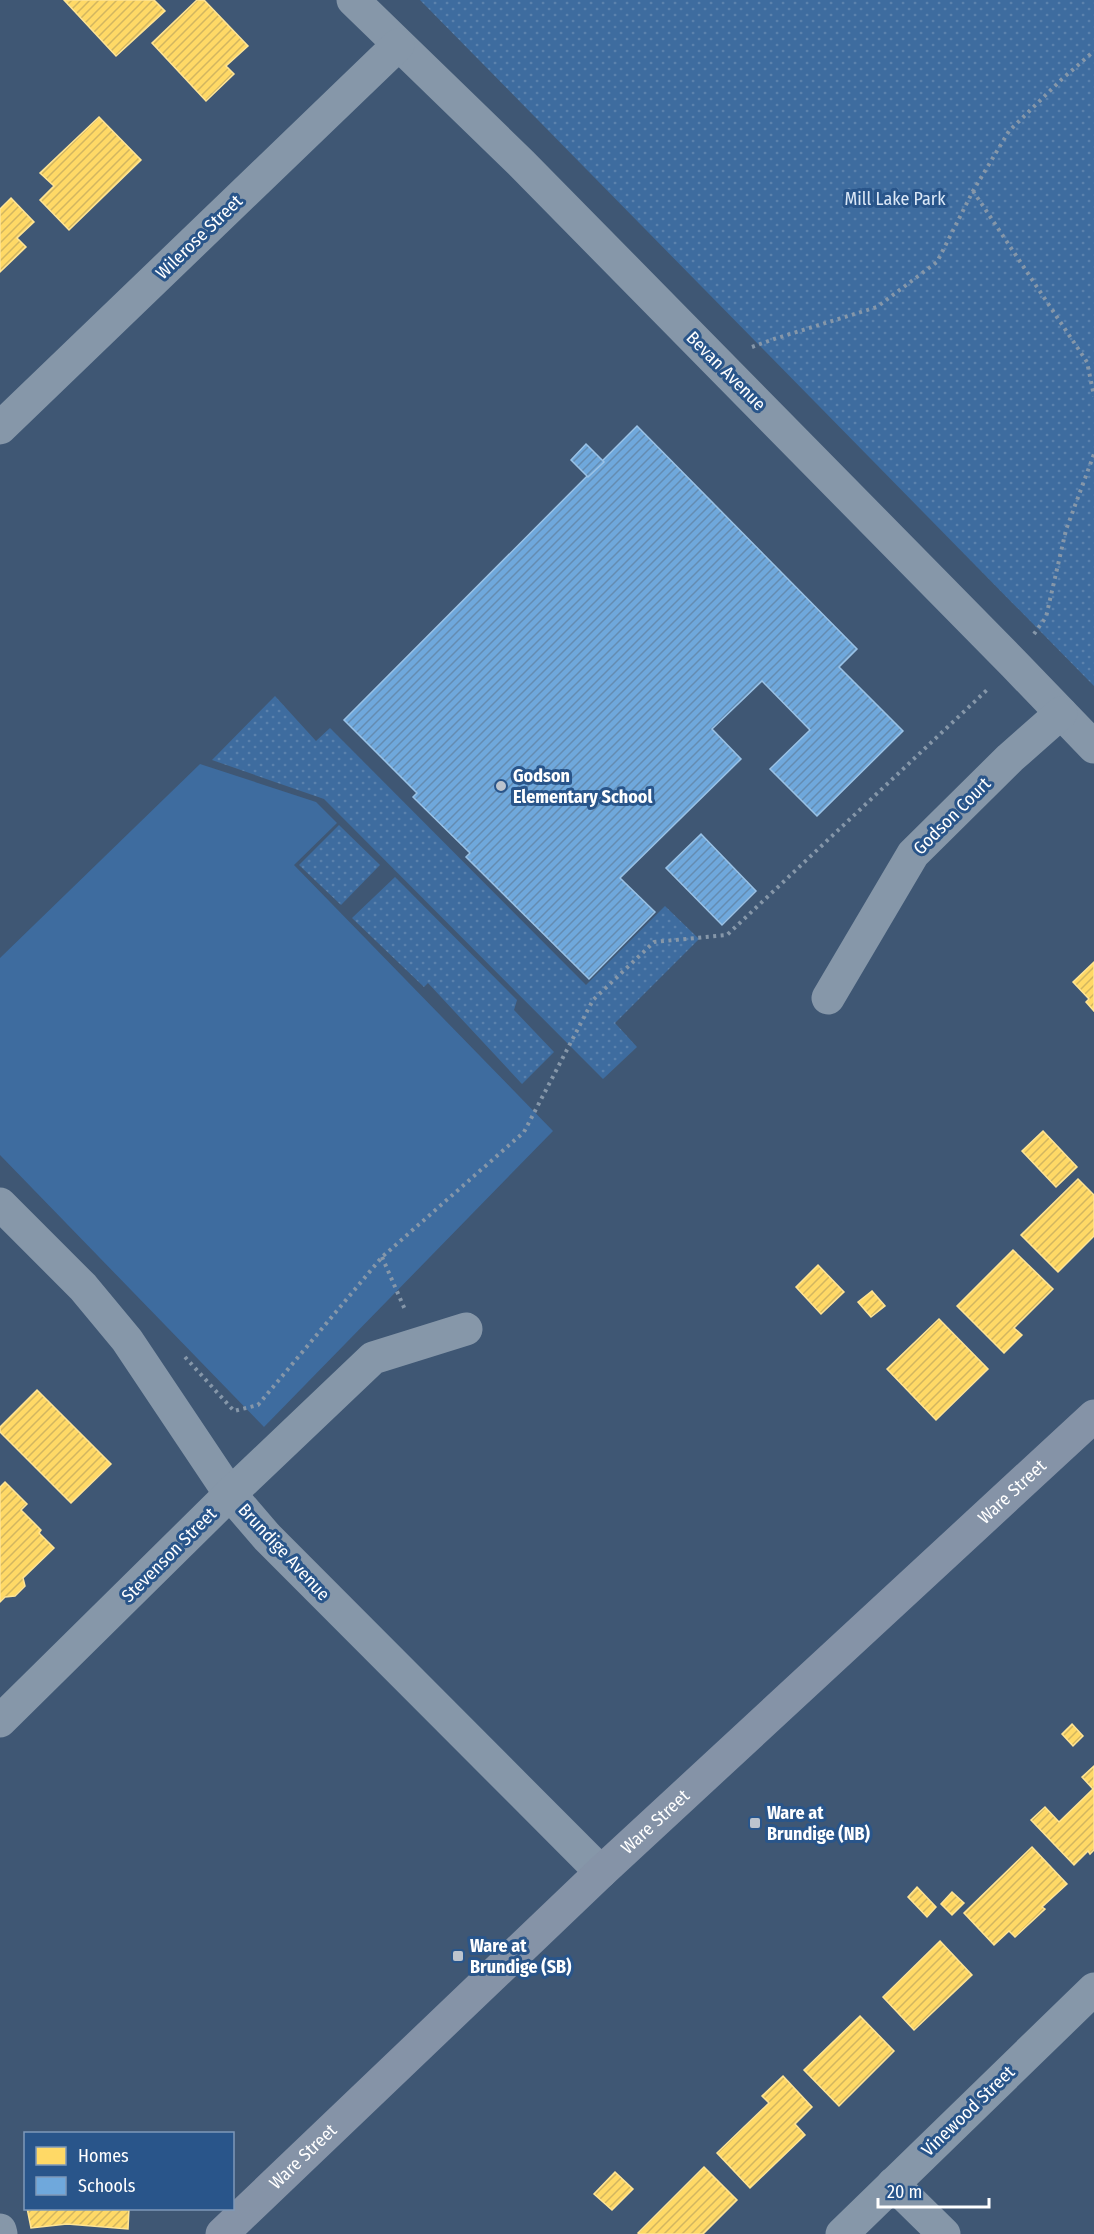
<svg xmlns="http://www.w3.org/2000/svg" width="1094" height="2234" viewBox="0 0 1094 2234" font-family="'Fira Sans Condensed',sans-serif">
<defs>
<pattern id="park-dots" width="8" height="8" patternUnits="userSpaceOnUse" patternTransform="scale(1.5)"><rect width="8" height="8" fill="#3e6c9f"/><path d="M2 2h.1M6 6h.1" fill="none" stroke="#5b82ad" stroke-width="1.8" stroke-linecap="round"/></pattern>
<pattern id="homes-hatch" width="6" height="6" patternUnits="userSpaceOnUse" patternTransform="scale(1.5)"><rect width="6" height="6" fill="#ffd966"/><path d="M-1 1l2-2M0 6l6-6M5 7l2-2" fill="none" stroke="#d2b660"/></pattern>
<pattern id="schools-hatch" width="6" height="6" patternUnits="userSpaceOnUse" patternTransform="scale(1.5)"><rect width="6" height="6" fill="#6fa8dc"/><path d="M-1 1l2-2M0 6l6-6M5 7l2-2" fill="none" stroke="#648cb1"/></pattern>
</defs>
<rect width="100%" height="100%" fill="#3f5774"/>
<path fill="#3e6c9f" d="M200,764L316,802L337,823L294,865L553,1131L264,1427L0,1155V958Z"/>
<g fill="url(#park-dots)">
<path d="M420,0H1094V686Z"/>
<path d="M275,696L316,741L330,728L586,985L665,906L699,939L615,1023L637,1047L603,1079L324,799L212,760Z"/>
<path d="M339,825L380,865L341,905L299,865Z"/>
<path d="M395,877L517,1000L514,1010L554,1052L522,1084L428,983L424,987L352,918Z"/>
</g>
<g fill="url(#homes-hatch)" stroke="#ffe494" stroke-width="1.5">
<path d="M64,0H154L165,11L116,56Z"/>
<path d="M197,0H204L248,46L226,66L234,74L206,101L152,43Z"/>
<path d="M99,117L141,160L69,230L40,200L54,186L40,173Z"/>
<path d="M11,198L34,222L17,238L26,247L0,272V209Z"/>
<path d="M1094,962V1011L1086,1002L1089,999L1073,982Z"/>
<path d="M1043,1131L1077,1167L1056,1187L1022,1151Z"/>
<path d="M1078,1179L1094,1195V1236L1058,1272L1021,1235Z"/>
<path d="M1013,1250L1053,1289L1014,1328L1022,1335L1004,1353L957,1306Z"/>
<path d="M818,1265L844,1292L821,1314L796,1287Z"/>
<path d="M872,1291L885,1306L871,1317L858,1302Z"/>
<path d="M939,1319L988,1369L936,1420L887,1369Z"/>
<path d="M37,1390L111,1464L71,1503L0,1432V1427Z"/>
<path d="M5,1482L27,1504L21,1510L41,1530L39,1533L54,1548L23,1578L25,1586L15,1596L5,1597L0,1602V1487Z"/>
<path d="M1072,1724L1083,1736L1073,1746L1062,1734Z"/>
<path d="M1094,1766V1850L1090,1854L1088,1851L1074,1865L1031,1820L1045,1807L1059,1822L1093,1789L1082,1777Z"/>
<path d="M1032,1847L1067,1884L1042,1907L1045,1909L1015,1937L1009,1931L994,1945L964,1913Z"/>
<path d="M917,1887L936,1907L927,1917L908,1897Z"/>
<path d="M952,1892L964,1903L952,1915L941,1904Z"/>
<path d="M940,1941L972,1975L914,2030L883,1997Z"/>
<path d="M860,2016L894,2051L839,2106L804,2070Z"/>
<path d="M783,2076L812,2107L795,2124L805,2135L750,2188L717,2153L769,2103L762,2096Z"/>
<path d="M704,2167L737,2200L703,2234H640L638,2233Z"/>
<path d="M615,2172L633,2189L612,2210L594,2194Z"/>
<path d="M27,2208H129L128,2229L67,2224L31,2228Z"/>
</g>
<g fill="url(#schools-hatch)" stroke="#9ac2e6" stroke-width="1.5">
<path d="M637,426L857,649L839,667L903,731L817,816L770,769L810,730L762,681L712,729L741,759L620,878L655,912L589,979L466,857L470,853L413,797L417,793L344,720Z"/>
<path d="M586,444L604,462L588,477L571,460Z"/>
<path d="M701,834L756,891L722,925L666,868Z"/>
</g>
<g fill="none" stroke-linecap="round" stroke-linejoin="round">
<g stroke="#8697a9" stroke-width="4" stroke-dasharray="3 4.5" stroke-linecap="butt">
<path d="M973,191L1087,362L1094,396"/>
<path d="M752,347L774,339L877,307L937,262L973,191L1009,131L1061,80L1094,51"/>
<path d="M1034,634L1046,617L1066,530L1094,454"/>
<path d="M382,1257L406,1312"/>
<path d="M185,1357L234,1411L258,1405L382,1257L524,1132L593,1000L654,942L727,935L989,688"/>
</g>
<g stroke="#8697a9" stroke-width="33">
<path d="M353,0L521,163L1014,664L1094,747"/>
<path d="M0,428L398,45"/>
<path d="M828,998L913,854L1010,758L1061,713"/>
<path d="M0,1204L83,1287L127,1340L230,1494L267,1537L601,1872"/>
<path d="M0,1721L230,1494L373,1358L466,1329"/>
<path d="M893,2184L944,2234"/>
<path d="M0,2230L1,2234"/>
<path d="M842,2234L1094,1989"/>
</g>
<path stroke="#8593a7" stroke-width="33" id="s1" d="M222,2234L601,1872L1094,1416"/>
</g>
<g fill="#bcc4ce" stroke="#29558a" stroke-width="2">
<circle cx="501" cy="786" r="6"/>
<rect x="749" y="1817" width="12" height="12" rx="3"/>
<rect x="452" y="1950" width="12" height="12" rx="3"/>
</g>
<g text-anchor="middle" stroke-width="6" stroke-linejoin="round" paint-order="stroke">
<g font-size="18" fill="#dbe8f7" stroke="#29558a">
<text x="895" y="205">Mill Lake Park</text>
</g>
<g font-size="18" fill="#fff" stroke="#29558a">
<text transform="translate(199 237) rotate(-44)" y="6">Wilerose Street</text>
<text transform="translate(726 371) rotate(45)" y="6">Bevan Avenue</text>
<text transform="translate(952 816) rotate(-45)" y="6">Godson Court</text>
<text dy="6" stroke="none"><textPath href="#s1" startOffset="1084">Ware Street</textPath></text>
<text transform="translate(284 1552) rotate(47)" y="6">Brundige Avenue</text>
<text transform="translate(169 1555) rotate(-45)" y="6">Stevenson Street</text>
<text dy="6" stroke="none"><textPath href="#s1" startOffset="598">Ware Street</textPath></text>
<text transform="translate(968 2111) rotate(-44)" y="6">Vinewood Street</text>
<text dy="6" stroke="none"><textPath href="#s1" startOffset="112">Ware Street</textPath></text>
</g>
<g font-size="18" font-weight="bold" fill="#fff" stroke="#29558a" text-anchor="start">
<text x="513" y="782">Godson<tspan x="513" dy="21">Elementary School</tspan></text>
<text x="767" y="1819">Ware at<tspan x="767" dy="21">Brundige (NB)</tspan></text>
<text x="470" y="1952">Ware at<tspan x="470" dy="21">Brundige (SB)</tspan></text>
</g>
</g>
<rect x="24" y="2132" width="210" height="78" fill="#29558a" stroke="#7f99b9" stroke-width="1.5"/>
<rect x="36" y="2147" width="30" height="18" fill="#ffd966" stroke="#7f99b9" stroke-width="1.5"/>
<text x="78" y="2162" font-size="18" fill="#ffffff">Homes</text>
<rect x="36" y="2177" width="30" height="18" fill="#6fa8dc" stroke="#7f99b9" stroke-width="1.5"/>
<text x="78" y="2192" font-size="18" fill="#ffffff">Schools</text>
<path d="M878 2198v9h111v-9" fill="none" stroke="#ffffff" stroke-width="3"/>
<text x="887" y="2198" font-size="18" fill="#ffffff" stroke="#29558a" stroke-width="4.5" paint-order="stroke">20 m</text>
</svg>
